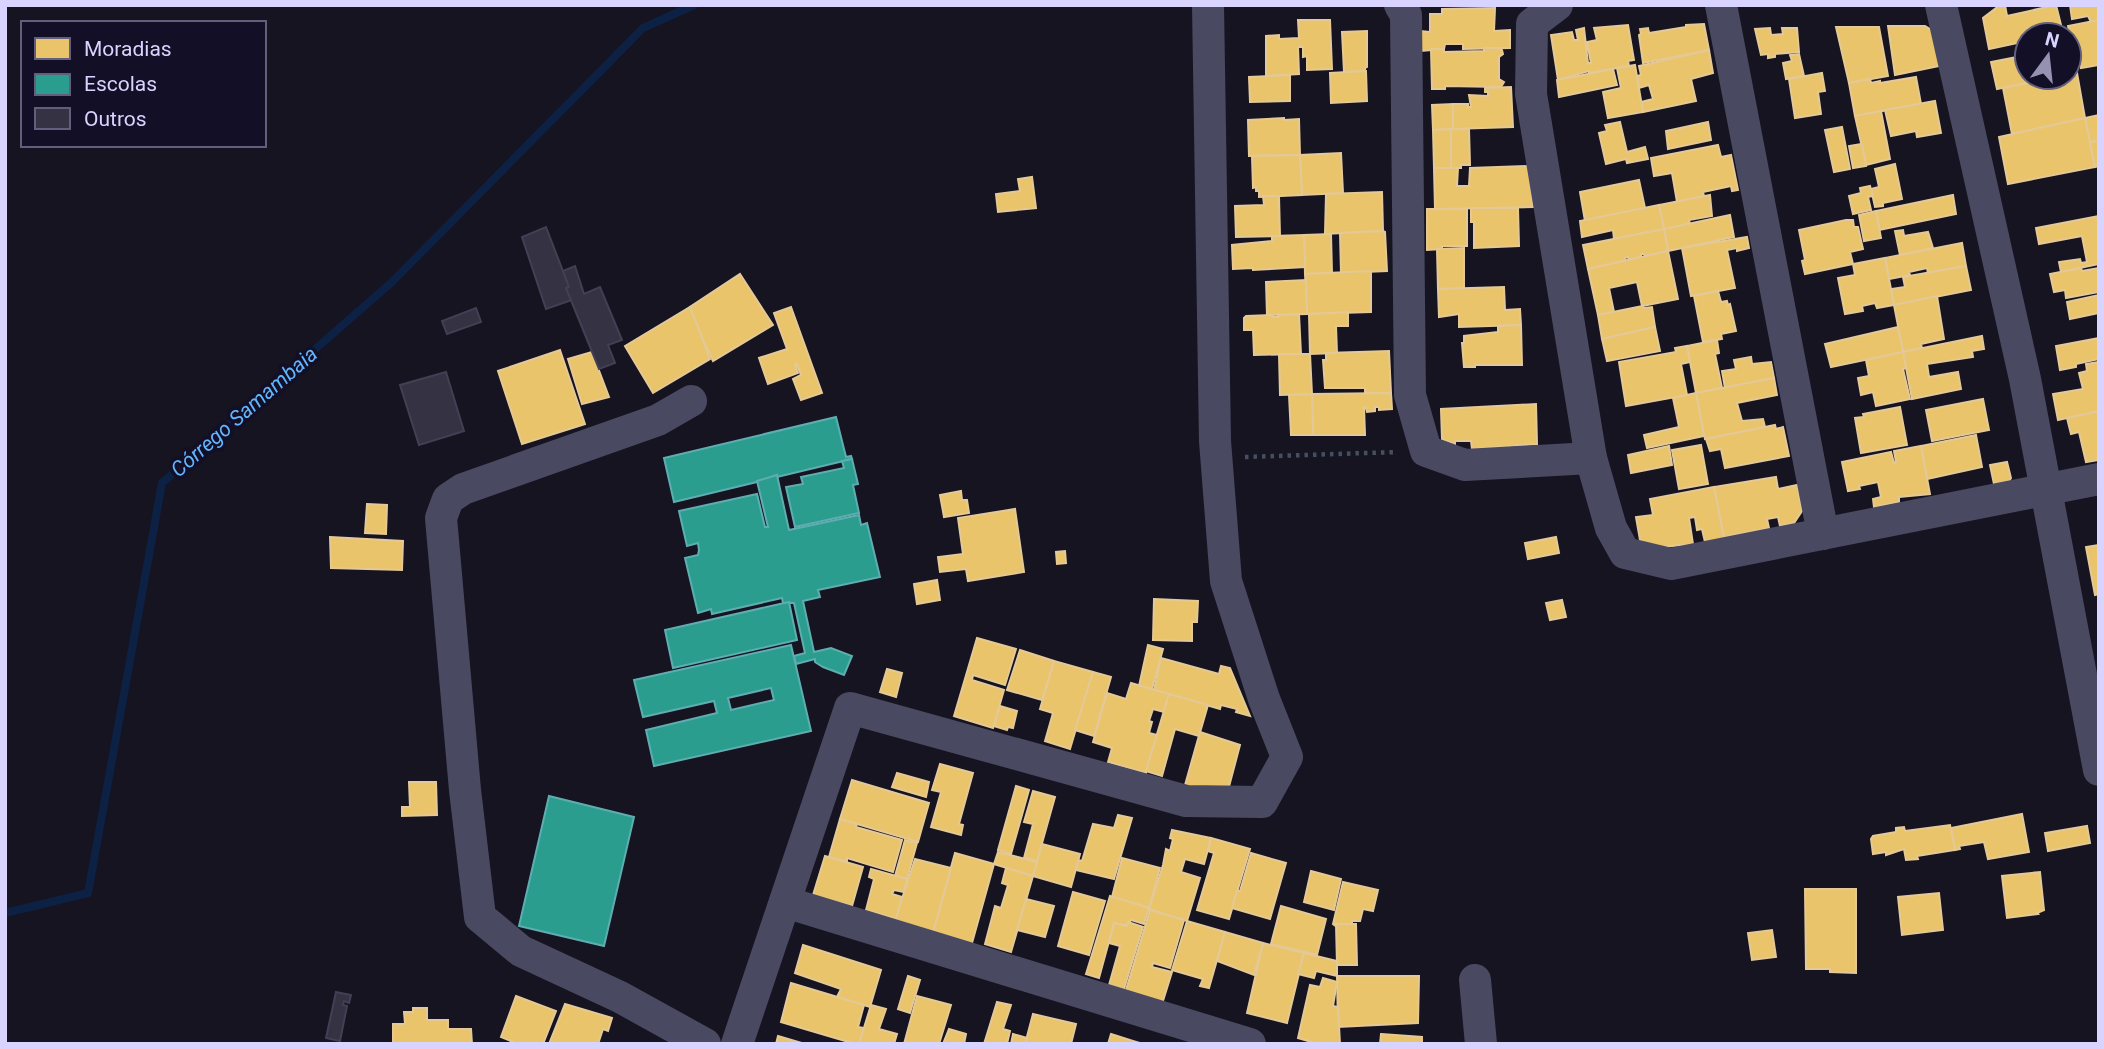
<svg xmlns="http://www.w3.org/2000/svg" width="2104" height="1049" viewBox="0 0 2104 1049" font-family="Roboto,sans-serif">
<rect width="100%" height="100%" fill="#161421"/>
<g fill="#e9c46a" stroke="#e4c997" stroke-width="2">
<path d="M2000,5H2005L2007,16L2056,5L2063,33L2054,35H2027V41L1989,49L1983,18Z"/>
<path d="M2070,5H2099V20L2091,22L2088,16L2072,19Z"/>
<path d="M1495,8L1494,31L1510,30V48L1463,49V44H1445L1444,49L1421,51V31L1430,32V14H1442V9Z"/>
<path d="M1298,20H1330L1332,69L1307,70V56L1303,57V47H1298L1299,74L1266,76V36L1279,35V39L1299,38Z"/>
<path d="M2099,20V65L2081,68L2075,37L2070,38L2068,26Z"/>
<path d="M1704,24L1709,50L1643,63L1639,35L1641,34L1640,29L1648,28L1649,33L1686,27V25Z"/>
<path d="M1628,25L1634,60L1628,61L1629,66L1589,73V71L1558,80L1551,35L1572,32L1574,40H1578L1576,30L1584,28L1588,63H1591L1587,42L1597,40L1594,28Z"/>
<path d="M1888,26H1925L1933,31L1944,65L1895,75Z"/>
<path d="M1836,27H1879L1888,76L1849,83Z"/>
<path d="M1770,28L1771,35L1783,34L1782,28H1797L1799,52L1775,54V57L1768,58V54L1761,55L1755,29Z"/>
<path d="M1367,31V67L1365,68V71L1344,72L1342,32Z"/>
<path d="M2069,42H2071L2076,71L2069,72Z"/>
<path d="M1484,48H1499L1502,50L1503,54L1499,57V79L1504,82L1501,87L1445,86V89H1432L1431,49H1444V52L1484,51Z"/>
<path d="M1709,50L1713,73L1691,79L1696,101L1643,112L1641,102L1653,99L1649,85L1639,88L1637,76L1641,75L1639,66Z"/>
<path d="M1799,54L1804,76L1786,79L1783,63L1792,61L1790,55Z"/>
<path d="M2027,55V77L2052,78L1997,89L1991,62Z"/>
<path d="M1635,65L1643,112L1608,118L1603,92L1621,88L1617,68Z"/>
<path d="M1613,69L1617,85L1559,97L1557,80Z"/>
<path d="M1366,71L1367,101L1331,103L1330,73Z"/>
<path d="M1822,73L1825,91L1818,92L1821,114L1795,118L1789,79Z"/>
<path d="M2077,73L2085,118L2012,134L2003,88L2057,77H2069V74Z"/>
<path d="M1290,75V101L1250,102L1249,77Z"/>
<path d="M1916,77L1921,104L1855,116L1849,83L1870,79L1871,83L1880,81V83Z"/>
<path d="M1511,87L1513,127L1453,129V104H1468V107H1471L1469,95L1488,96V92H1485V88Z"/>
<path d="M1935,101L1941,133L1917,137L1916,131L1891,136L1885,110Z"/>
<path d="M1453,104V129L1433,130L1432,105Z"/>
<path d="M1881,111L1890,159L1866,165L1855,116Z"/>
<path d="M2099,115V141L2090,142L2085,118Z"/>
<path d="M1284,118V120L1299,119L1300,155L1249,156L1248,120Z"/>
<path d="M2085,118L2095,167L2008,184L1999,137Z"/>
<path d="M1620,122L1627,152L1645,147L1648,159L1627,163L1626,159L1606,164L1599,133L1607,131L1605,125Z"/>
<path d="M1708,122L1711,140L1668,149L1666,131Z"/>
<path d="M1842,127L1850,169L1834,172L1825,130Z"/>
<path d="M1451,129V168H1434L1433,130Z"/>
<path d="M1451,129H1469L1470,165H1461V168H1451Z"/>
<path d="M2099,141V166L2095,167L2090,142Z"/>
<path d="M1862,144L1866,166L1853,168L1849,146Z"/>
<path d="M1718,145L1721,157L1731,155L1738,190L1732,191L1731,186L1703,192L1704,196L1677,202L1672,173L1654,176L1651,158Z"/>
<path d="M1341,153L1343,193L1302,195L1300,155Z"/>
<path d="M1300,155L1302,195L1259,197V191H1256V187L1253,188L1252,156Z"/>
<path d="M1895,164L1902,199L1883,203V206L1875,207L1871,189L1879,187L1875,169Z"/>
<path d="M1528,166L1533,207L1435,209L1434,168H1458L1457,186H1469L1470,168Z"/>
<path d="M1032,177L1036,208L998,212L996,194L1020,191L1018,179Z"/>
<path d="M1639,180L1645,208L1585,221L1580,192Z"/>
<path d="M1870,186L1873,196L1868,197L1871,210L1853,214L1849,196L1861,193L1860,188Z"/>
<path d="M1382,192L1383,231L1325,234L1326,194Z"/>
<path d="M1710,195L1712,216L1689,220L1690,224L1664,229L1659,205Z"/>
<path d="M1953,195L1956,214L1879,230L1876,211Z"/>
<path d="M1263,196H1279L1280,236L1236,237L1235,206L1264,205Z"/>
<path d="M1659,205L1664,229L1614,239L1613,230L1582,237L1580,221Z"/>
<path d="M1471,208H1518L1519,246L1474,248V222H1471Z"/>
<path d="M1427,209H1467V246H1442V249L1427,250Z"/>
<path d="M1876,211L1881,238L1864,241L1859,215Z"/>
<path d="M1730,215L1734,237L1668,251L1664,229Z"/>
<path d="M2099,216V264L2061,272L2059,262L2080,259L2081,263L2087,262L2082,236L2039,244L2036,228Z"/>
<path d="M1846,220H1853L1854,227H1858L1863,249L1850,252L1853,264L1805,274L1802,261L1805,260L1799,230Z"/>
<path d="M1664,229L1668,251L1645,256L1644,254H1641V257L1629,260L1628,257L1625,258L1626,260L1588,269L1583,245Z"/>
<path d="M1903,230L1904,236L1928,232L1933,248L1900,255L1895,231Z"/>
<path d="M1383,231L1385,232L1387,271L1341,273L1340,233Z"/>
<path d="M1331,234L1332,273L1305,274L1304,235Z"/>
<path d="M1304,235L1305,267L1253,270V268L1233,269L1232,245L1272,241V236Z"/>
<path d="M1747,237L1749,248L1737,251V248L1727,250L1735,288L1691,296L1682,248Z"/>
<path d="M1962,243L1966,266L1928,273L1927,268L1909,272L1910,275L1889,279L1885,258Z"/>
<path d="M1464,248V288L1438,289L1437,249Z"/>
<path d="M1668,251L1678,299L1642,306L1637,282L1609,288L1614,312L1598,315L1588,269Z"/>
<path d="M1885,258L1894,305L1877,308L1875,303L1862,306L1863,311L1845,314L1838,278L1855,275L1853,264Z"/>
<path d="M1966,266L1971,290L1894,305L1891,289L1905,287L1903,277Z"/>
<path d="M2081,268L2082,271L2099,268V292L2066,298L2065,290L2054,292L2050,274Z"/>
<path d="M1371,271V312L1307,314L1305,274Z"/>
<path d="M740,274L773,325L713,361L704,342L690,307Z"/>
<path d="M1306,280L1307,314L1267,315L1266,282Z"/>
<path d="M1504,287L1505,310L1520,309L1521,325L1459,327V314L1439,317L1438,289Z"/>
<path d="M1718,291L1721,302L1727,301L1728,305L1730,304L1736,331L1721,334L1722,339L1703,342L1694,296Z"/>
<path d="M2099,295V313L2070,319L2067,302Z"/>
<path d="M1937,296L1944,339L1921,344L1922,348L1903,352L1894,305Z"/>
<path d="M1642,306L1644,308L1652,307L1655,327L1602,339L1598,315Z"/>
<path d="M690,307L710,359L653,393L625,346Z"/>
<path d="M791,307L822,393L801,400L793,379L801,375L797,364H795L798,373L768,384L759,358L787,349L774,313Z"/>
<path d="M1348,312V326H1336L1337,353L1310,354L1309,314Z"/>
<path d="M1299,314L1301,354L1254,355L1253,330H1244V318L1246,316L1272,315L1273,317H1278V315Z"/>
<path d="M1521,325L1522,365H1475V367H1464L1462,343H1464V336L1498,332V326Z"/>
<path d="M1655,327L1660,351L1607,361L1602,339Z"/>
<path d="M1898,327L1903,352L1831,367L1825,344Z"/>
<path d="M1982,336L1984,349L1972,351L1973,357L1927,364L1929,377L1958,372L1961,389L1912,399L1903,352Z"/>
<path d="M2099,338V359L2076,364V367L2060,370L2056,346Z"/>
<path d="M1717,340L1719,353L1715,354L1722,388L1696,393L1687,346Z"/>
<path d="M1687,346L1690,362L1681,364L1687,395L1626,406L1619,362L1676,352L1675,348Z"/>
<path d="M560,350L585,424L522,444L498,371Z"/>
<path d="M1389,351L1391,393H1365V388H1325L1323,360H1326V353Z"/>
<path d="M592,352L609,397L582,404L568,359Z"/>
<path d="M1903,352L1906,368L1903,369L1910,399L1876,406L1873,392L1861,395L1858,378L1869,376L1866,360Z"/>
<path d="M1279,354H1310L1312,394L1280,395Z"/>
<path d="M1751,357L1752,364L1771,362L1774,378L1725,388L1722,371L1736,369L1734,360Z"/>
<path d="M2099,362V411L2058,420L2053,394L2083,389L2079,373L2087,371L2086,364Z"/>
<path d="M1774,378L1777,395L1737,403L1742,421L1763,419L1765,427L1705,439L1696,393Z"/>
<path d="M1391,393L1392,409L1379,410V407H1375V411L1367,412L1366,408L1364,407L1365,435H1313L1312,394Z"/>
<path d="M1696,393L1704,436L1647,448L1644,435L1679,427L1673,398Z"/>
<path d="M1312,394L1313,435H1291L1289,395Z"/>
<path d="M1983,399L1989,430L1932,441L1926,410Z"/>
<path d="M1536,404L1537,444L1472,449L1471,441H1455V444L1442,439L1441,409Z"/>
<path d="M1900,407L1907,445L1861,453L1855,418L1864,417L1863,414Z"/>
<path d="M2099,411V460L2086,462L2079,432L2071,434L2067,418Z"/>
<path d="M1775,425L1776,429L1783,427L1789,456L1725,468L1721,449L1710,451L1706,439Z"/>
<path d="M1976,435L1982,467L1927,479L1921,446Z"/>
<path d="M1701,445L1708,484L1679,489L1672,450Z"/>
<path d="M1669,446L1672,465L1631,473L1628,455Z"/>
<path d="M1921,446L1930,494L1899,497V502L1874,507L1873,499L1881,497L1878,482L1859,486L1860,489L1848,491L1842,462L1891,452L1894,463L1896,462L1894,451Z"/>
<path d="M2007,462L2011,478L2009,481L1994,484L1990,465Z"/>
<path d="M1776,477L1778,489L1797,485L1802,511L1794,523L1780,526L1778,517L1767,519L1769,528L1724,537L1714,487Z"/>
<path d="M1714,487L1724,539L1705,542L1702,529L1697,530L1695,517L1689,518L1693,544L1661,547L1660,550L1640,540L1636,517L1653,515L1650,499Z"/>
<path d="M961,491L962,500H967L969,513L944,517L940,495Z"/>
<path d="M367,504L387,505L386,534L365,533Z"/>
<path d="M1015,509L1024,572L968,581L966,569L940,572L938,557L963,554L958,518Z"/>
<path d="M330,537L403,541L402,570L331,568Z"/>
<path d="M1556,537L1559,553L1528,559L1525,543Z"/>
<path d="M2099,545V594L2095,595L2086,547Z"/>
<path d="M1065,551L1066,563L1057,564L1056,552Z"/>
<path d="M937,580L940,600L917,604L914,584Z"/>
<path d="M1154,599L1198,601L1197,622H1192V641L1153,640Z"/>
<path d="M1562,600L1566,617L1550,620L1546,603Z"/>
<path d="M977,638L1016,649L1005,685L973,675L972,680L1004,690L993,728L954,716Z"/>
<path d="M1148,645L1163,649L1152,689L1139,686Z"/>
<path d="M1020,650L1054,661L1042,700L1007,690Z"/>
<path d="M1161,658L1219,674L1221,666L1230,668L1250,716L1236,712L1237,709L1221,705L1220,709L1154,690Z"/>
<path d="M1054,661L1093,672L1070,749L1045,741L1053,713L1040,709Z"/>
<path d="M887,669L902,673L896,697L880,692Z"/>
<path d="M1093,672L1111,677L1094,736L1075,730Z"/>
<path d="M1131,683L1169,694L1164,712L1153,709L1149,721L1152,722L1149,733L1157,735L1146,773L1108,762L1112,748L1093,742L1107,693L1126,699Z"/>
<path d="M1169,694L1208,705L1199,736L1175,729L1162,776L1146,771Z"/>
<path d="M1000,706L1017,711L1013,728L1008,727L1007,730L994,726Z"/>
<path d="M1200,732L1240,745L1226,798L1185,785Z"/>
<path d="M940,764L973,773L959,824L963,825L961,835L931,827L941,792L932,790Z"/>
<path d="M897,773L929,782L926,797L892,787Z"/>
<path d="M852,780L929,803L918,842L840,819Z"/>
<path d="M409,782H436L437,815L402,816V807H410Z"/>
<path d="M1016,786L1029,790L1011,854L998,850Z"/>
<path d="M1033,791L1055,797L1037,861L1024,858L1033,824L1024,822Z"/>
<path d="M2022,814L2029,852L1988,859L1984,842L1959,846L1960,849L1955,850L1951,828Z"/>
<path d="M1118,815L1132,818L1114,879L1076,870L1078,860L1082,861L1093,824L1114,828Z"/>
<path d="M840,819L857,824L856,827L902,840L893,872L847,858V862L829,857Z"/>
<path d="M1950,825L1955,850L1917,856L1918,859L1906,860L1904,849L1886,855V852L1873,854L1871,839L1873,836L1896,832V828L1904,827L1905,831Z"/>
<path d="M2087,826L2090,843L2048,851L2045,833Z"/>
<path d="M1172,830L1211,838L1204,864L1185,859L1181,872L1200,878L1187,921L1149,909L1163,865L1166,849L1170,851L1173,839L1170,838Z"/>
<path d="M1211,838L1250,849L1229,919L1197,910L1214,853L1208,851Z"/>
<path d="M905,840L917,843L907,879L895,876Z"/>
<path d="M1042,844L1080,854L1071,887L1033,876Z"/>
<path d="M998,852L1037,862L1033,876L994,864Z"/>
<path d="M955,853L994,864L972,943L933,932Z"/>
<path d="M1251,853L1286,863L1270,919L1232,908L1237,891H1240Z"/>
<path d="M825,856L863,867L852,906L813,895Z"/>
<path d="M1122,858L1160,868L1149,908L1112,897Z"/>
<path d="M915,859L951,868L933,932L895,920Z"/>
<path d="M1006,868L1033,876L1011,952L985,944L995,906L1001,908L1008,885L1002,883Z"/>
<path d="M871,869L907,879L904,892L894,890L892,894L902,897L896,919L866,910L874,879L869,877Z"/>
<path d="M1311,871L1341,879L1334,910L1304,902Z"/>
<path d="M2040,872L2044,910L2037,913L2038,914L2007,918L2002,876Z"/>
<path d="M1343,882L1378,890L1373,911L1363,909L1360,921H1352V924H1336L1337,927L1333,924Z"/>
<path d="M1805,889H1856V973L1830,972V969H1806Z"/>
<path d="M1073,892L1105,901L1089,955L1058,946Z"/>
<path d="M1939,893L1943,930L1902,935L1898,897Z"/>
<path d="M1110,896L1149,908L1144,924L1131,920L1127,926L1114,923L1099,978L1086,974Z"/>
<path d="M1026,899L1054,906L1045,937L1017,930Z"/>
<path d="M1281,906L1326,919L1317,955L1271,944Z"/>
<path d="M1150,910L1184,920L1170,968L1153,963L1152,967L1172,972L1162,1004L1125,993Z"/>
<path d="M1187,921L1225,932L1209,988L1200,986L1203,979L1172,970Z"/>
<path d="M1128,922L1143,927L1124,989L1109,985L1120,946L1109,943L1114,923L1127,926Z"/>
<path d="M1336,924H1356L1357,965H1337Z"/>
<path d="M1772,930L1776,957L1752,960L1748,933Z"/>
<path d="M1225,932L1263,943L1254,975L1217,961Z"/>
<path d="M1263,943L1304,953L1287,1023L1247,1013Z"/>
<path d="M803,945L881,970L870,1007L837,997L841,989L795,973Z"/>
<path d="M1304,953L1337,961V976L1316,971L1314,978L1298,974Z"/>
<path d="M908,976L920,980L910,1013L898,1009Z"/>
<path d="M1337,976H1419L1418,1023L1338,1027Z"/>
<path d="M1323,978L1337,982L1333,1006L1338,1007L1340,1044H1318L1298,1038L1310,985L1320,987Z"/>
<path d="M791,983L864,1005L858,1027L864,1028L859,1044L852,1043L781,1022Z"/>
<path d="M516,996L556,1011L543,1044H513V1042L501,1037Z"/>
<path d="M917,996L951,1005L939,1044H904Z"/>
<path d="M997,1002L1011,1005L1003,1029L1010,1031L1007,1044H984Z"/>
<path d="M565,1004L612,1018L608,1031L603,1029L598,1044H549Z"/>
<path d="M871,1005L886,1009L879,1029L897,1034L894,1044H859Z"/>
<path d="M413,1008H427V1020H448V1029H471L472,1044H393V1024H405L404,1012H413Z"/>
<path d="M1033,1014L1076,1024L1071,1044H1025Z"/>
<path d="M949,1029L966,1034L964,1044H943Z"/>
<path d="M1013,1034L1027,1038L1025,1044H1011Z"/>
<path d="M1111,1034L1133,1041L1143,1044H1108Z"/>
<path d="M1381,1034L1422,1037V1044H1380Z"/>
<path d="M778,1036L805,1044H776Z"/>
</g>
<g fill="#2a9d8f" stroke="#5eaeb1" stroke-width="2" fill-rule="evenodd">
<path d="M836,417L846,457L851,456L852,459L777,477V475L757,482L674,502L664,458Z"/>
<path d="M852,459L858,484L853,485L859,513L795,527L786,487L803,484L801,477L844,468L842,461Z"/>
<path d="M777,475L789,530L859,515L861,525L867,523L880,577L818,590L820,597L803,601L814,652L831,648L852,656L844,675L823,667L815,662V659L796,664L794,656L805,653L794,603H783L782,598L712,614L711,609L698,613L685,558L698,555L699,550L698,543L687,546L679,511L757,494L765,527H768L757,481Z"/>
<path d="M789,602L797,640L673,668L665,630Z"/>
<path d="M791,645L811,731L654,766L646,730L717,713L714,701L643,717L634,680ZM771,688L774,700L731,710L728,698Z"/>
<path d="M549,796L634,817L604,946L519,926Z"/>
</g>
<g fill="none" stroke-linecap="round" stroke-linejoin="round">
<path stroke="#0d2144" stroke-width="8" d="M5,913L88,893L162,483L392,282L643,28L694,5"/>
</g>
<g fill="#343243" stroke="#433f54" stroke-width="2">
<path d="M546,227L569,287L566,288L572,300L546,309L522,237Z"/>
<path d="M575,266L584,294L600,287L622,340L608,345L615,363L599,369L566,288L569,287L563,271Z"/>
<path d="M476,308L481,322L447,334L442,321Z"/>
<path d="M446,372L464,431L419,445L400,385Z"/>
<path d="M336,992L351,995L349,1003L344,1001L343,1005L347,1006L340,1041L326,1038Z"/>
</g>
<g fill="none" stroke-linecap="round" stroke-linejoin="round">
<path stroke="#44505f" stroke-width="4.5" stroke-dasharray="3.5 5" stroke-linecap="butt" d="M1245,457L1397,452"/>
<g stroke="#4a4962" stroke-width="32">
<path d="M1400,5L1406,15L1410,395L1426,451L1465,465L1591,458"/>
<path d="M1557,5L1532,24L1531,94L1591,458L1611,528L1625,553L1671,564L2099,479"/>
<path d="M1721,5L1823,534"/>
<path d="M1941,5L2025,379L2099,770"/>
<path d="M691,401L658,420L463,489L448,499L441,518L465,790L480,917L521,951L620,997L705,1044"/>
<path d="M785,902L1250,1044"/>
<path d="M1475,980L1481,1044"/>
<path d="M737,1044L850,708L1186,801L1262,802L1287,757L1264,699L1226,581L1215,441L1208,5"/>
</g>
</g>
<g text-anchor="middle" stroke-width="7" stroke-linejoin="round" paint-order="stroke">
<g font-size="21" font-style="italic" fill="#62b6ff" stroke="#130f26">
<text transform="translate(244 412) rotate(-41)" y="7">Córrego Samambaia</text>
</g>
</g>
<rect width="2104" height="1049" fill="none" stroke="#d9d4ff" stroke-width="14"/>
<rect x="21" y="21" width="245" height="126" fill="#130f26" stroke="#625e7d" stroke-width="2"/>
<rect x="35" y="38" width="35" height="21" fill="#e9c46a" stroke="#625e7d" stroke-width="2"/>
<text x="84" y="56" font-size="21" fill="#d9d4ff">Moradias</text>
<rect x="35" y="74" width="35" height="21" fill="#2a9d8f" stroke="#625e7d" stroke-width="2"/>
<text x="84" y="91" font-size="21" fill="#d9d4ff">Escolas</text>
<rect x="35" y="108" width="35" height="21" fill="#343243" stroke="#625e7d" stroke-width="2"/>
<text x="84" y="126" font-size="21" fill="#d9d4ff">Outros</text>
<g transform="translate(2048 56) rotate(15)"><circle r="33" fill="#130f26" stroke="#625e7d" stroke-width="2"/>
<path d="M0-5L12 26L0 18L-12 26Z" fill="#9591b1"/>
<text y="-10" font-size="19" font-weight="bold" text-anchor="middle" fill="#d9d4ff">N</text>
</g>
</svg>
